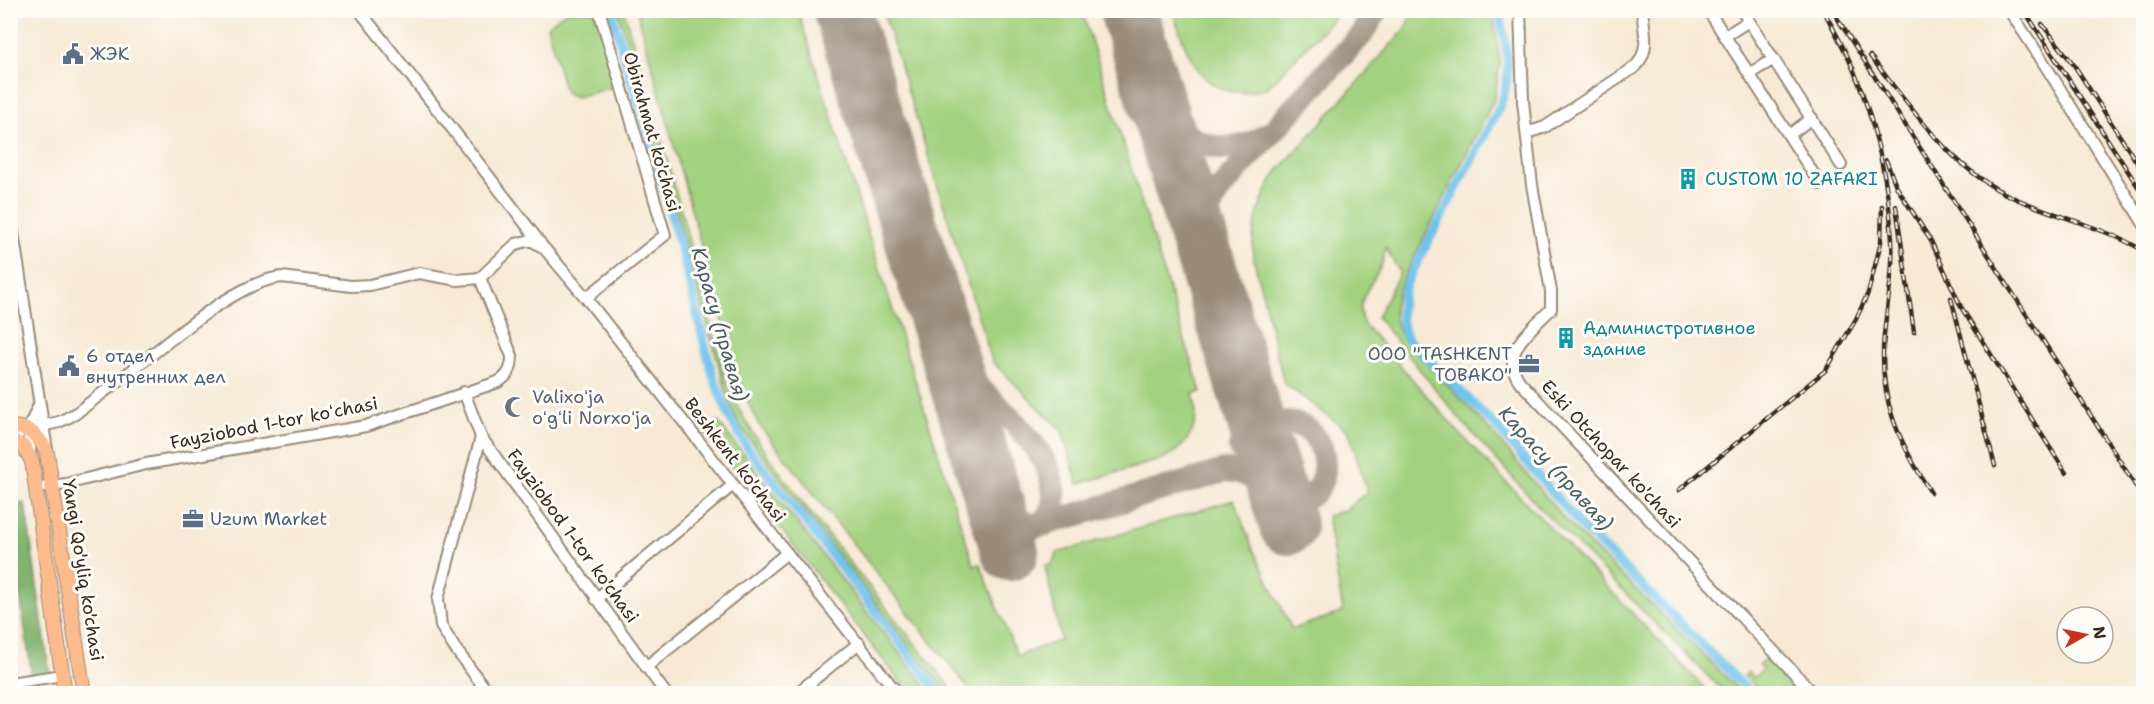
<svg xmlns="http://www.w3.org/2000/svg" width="2154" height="704" viewBox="0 0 2154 704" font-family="'Shantell Sans',sans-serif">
<rect width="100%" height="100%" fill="#fdfcf7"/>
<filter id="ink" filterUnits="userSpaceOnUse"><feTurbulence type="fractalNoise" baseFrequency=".0167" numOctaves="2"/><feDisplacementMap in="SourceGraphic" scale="12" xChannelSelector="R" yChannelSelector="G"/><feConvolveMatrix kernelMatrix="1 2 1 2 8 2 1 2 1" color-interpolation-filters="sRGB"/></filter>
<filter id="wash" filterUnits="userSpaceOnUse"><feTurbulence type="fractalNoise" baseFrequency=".008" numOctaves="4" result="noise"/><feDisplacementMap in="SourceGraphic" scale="24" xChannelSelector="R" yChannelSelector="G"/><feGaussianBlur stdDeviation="1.35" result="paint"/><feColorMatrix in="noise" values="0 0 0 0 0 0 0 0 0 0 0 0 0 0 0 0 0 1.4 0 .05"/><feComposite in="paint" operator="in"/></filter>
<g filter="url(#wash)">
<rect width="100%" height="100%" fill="#f7e9d5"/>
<g fill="#a2d17f" stroke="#6e7e4e" stroke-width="1.5">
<path d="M567,11H595L617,86L577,97L565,93L547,26Z"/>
<path d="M618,11H624L676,192L726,380C744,427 771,460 801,500C851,566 904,629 955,693H947L834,550L740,426L728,399L674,204Z"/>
<path d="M637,11H798L974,566L980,564L1017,656L1061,640L1045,566L1052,564L1057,553L1234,500L1253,549L1292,629L1343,612L1327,516L1345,510L1367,492L1349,432L1284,383L1253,256C1251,225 1261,197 1277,172L1407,27L1413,11H1493L1500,63L1494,100L1405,275C1394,298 1388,317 1404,340L1493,433L1567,522L1742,693H1725L1539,507L1458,417L1377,317L1400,272L1385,247C1384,253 1384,260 1381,266C1373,283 1352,304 1364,324L1461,435L1709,693H972L759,425L738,381L733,362Z"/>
<path d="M883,11H1082L1201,392L1193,394C1202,424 1189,448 1160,460L1078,484L1062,431L992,361Z"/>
<path d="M1173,11V10L1341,11L1266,89C1204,106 1188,59 1173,11Z"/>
<path d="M718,422L931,693H909L704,431Z"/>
<path d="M1769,656L1806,693H1762L1744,676L1748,672L1754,678L1763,669L1759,665Z"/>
</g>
<path fill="#81b36e" stroke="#5e6e46" stroke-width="1.5" d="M25,503L50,675L32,678L11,533L10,505Z"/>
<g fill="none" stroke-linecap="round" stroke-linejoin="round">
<g stroke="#6ec2eb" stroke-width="9">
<path d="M611,10C635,94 661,177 684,261C701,323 709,392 747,447L940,694"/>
<path d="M1499,10C1505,46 1514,71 1500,106L1407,282C1400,302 1397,322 1409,341L1498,428L1578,523L1752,694"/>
</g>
<g stroke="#998a7a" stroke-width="24">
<path d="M1154,97C1175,139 1223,165 1266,135"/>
<path d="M1208,270C1202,241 1203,216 1219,190L1361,35L1377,10"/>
<path d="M947,347C949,354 953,362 958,367C989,402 1052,444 1054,495C1055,509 1046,522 1033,528"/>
<path d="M1240,448C1252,428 1249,407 1244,385"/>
<path d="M984,467L981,499L987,515"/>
<path d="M993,497C1004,513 1018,523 1038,526L1224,471C1258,467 1271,506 1298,501C1341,492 1329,414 1278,424C1264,427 1252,433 1242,444"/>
</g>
<g stroke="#998a7a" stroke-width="58">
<path d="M842,10L1010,552"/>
<path d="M1128,10L1288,526"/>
</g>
</g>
</g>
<g filter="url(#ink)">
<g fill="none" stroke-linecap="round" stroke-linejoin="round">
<defs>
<g id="minor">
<path d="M359,10L447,122L541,244"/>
<path d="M1520,10L1523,101L1526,130"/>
<path d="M1642,10C1644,31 1651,50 1635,67L1545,127L1533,131L1526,130L1532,185L1551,291V309C1532,329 1498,352 1520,382L1814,694"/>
<path d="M1708,10L1820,184"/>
<path d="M1742,10L1841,165"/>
<path d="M2009,10L2040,57L2144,224"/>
<path d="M1725,36L1749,21"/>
<path d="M1749,74L1774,59"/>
<path d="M1789,135L1812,118"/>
<path d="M10,213L47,450"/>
<path d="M586,298L665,235L599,10"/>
<path d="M464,392L481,437L666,694"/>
<path d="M481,437L438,599L441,626L454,647L489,694"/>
<path d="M10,438L28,429L59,422L75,414C97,397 119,381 141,363C175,337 239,281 282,277L351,286L370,285L419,273L458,280L480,278"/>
<path d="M31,458L28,429L39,405"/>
<path d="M35,488L66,484L146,464L366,426L498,382C508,376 512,369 512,356L480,278L516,244L531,240L544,248L586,298L898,694"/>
<path d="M596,599L733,485"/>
<path d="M646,667L787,553"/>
<path d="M10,683L63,675"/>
<path d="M796,694L859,643"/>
</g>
<g id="major">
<path d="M10,427C30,427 39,436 47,453L84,694"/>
<path d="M10,441L24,447L32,461L65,694"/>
</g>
</defs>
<use href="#minor" stroke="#998a7a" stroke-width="14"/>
<use href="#major" stroke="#998a7a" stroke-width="16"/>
<use href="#minor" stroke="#fff" stroke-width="10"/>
<use href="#major" stroke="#fbbb8d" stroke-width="14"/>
<defs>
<g id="rail">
<path d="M1832,10L2144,499"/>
<path d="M2024,10L2144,196"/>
<path d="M1825,13C1835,32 1846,51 1854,71C1875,121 1889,185 1892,239C1894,272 1887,303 1884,335C1878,399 1898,440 1931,493"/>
<path d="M2042,24L2074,65L2143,172"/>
<path d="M1870,56C1911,107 1951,169 2012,197C2054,216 2104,227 2144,251"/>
<path d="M1886,160L1896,186L1931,241L1961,307L2066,473"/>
<path d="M1896,206L1914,332"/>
<path d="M1951,298L1995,466"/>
<path d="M1679,490L1826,370L1856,319L1868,293L1881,242L1882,206"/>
</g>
</defs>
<use href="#rail" stroke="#3b2a1e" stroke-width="4.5"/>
<use href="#rail" stroke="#fdfcf7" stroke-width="2" stroke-dasharray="7" stroke-linecap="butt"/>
</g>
</g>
<defs>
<symbol id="civic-bare" viewBox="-9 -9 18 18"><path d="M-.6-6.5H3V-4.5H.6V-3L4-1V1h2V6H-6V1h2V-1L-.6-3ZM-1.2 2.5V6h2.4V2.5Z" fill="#5c6f8a" stroke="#fdfcf7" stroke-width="2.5" paint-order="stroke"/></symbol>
<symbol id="building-bare" viewBox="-9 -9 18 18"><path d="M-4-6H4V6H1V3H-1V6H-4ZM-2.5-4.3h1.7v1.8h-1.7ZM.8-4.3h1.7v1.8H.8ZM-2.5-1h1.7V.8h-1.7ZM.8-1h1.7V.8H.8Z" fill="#0f9aa8" stroke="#fdfcf7" stroke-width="2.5" paint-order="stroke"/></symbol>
<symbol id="office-bare" viewBox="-9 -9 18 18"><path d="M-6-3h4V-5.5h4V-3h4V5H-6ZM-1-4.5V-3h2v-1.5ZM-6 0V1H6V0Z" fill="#5c6f8a" stroke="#fdfcf7" stroke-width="2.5" paint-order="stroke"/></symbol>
<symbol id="mosque-bare" viewBox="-9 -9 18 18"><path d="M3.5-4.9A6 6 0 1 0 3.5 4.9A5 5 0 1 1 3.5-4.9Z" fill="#6b7280" stroke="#fdfcf7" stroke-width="2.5" paint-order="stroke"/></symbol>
</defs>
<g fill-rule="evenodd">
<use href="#civic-bare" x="58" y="39" width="30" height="30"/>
<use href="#building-bare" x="1673" y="164" width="30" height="30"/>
<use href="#building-bare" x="1551" y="323" width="30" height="30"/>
<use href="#office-bare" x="1514" y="349" width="30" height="30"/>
<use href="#civic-bare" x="54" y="351" width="30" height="30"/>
<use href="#mosque-bare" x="500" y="392" width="30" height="30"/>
<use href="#office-bare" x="178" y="504" width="30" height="30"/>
</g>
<g text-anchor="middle" stroke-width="6" stroke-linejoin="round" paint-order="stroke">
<g font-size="18" fill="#4e5e75" stroke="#fdfcf7" text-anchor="start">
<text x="90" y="60">ЖЭК</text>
<text x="1512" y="360" text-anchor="end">OOO "TASHKENT<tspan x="1512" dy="21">TOBAKO"</tspan></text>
<text x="86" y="362">6 отдел<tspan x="86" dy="21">внутренних дел</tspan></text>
<text x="210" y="525">Uzum Market</text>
</g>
<g font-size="18" fill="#3b2a1e" stroke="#fdfcf7">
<text transform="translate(652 132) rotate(74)" y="6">Obirahmat ko'chasi</text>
<text transform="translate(274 423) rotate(-11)" y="6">Fayziobod 1-tor koʻchasi</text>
<text transform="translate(1611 454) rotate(47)" y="6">Eski Otchopar ko'chasi</text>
<text transform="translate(735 460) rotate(52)" y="6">Beshkent ko'chasi</text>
<text transform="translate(573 536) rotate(54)" y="6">Fayziobod 1-tor ko'chasi</text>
<text transform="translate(83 570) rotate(81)" y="6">Yangi Qo'yliq ko'chasi</text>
</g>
<g font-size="18" fill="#0d838f" stroke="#fdfcf7" text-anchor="start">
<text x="1705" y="185">CUSTOM 10 ZAFARI</text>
<text x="1583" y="334">Администротивное<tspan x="1583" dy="21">здание</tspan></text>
</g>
<g font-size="18" fill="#5b616d" stroke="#fdfcf7" text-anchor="start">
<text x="532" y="403">Valixoʻja<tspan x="532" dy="21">oʻgʻli Norxoʻja</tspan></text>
</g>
<g font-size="20" font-style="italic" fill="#4d5f66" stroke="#fdfcf7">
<text transform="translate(720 324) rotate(74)" y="7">Карасу (правая)</text>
<text transform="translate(1556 468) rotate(48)" y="7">Карасу (правая)</text>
</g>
</g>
<rect width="2154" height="704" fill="none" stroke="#fdfcf7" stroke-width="36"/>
<g transform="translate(2085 635) rotate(81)"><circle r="28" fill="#fdfcf7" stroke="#afa8a0" stroke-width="1.5"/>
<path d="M0-4.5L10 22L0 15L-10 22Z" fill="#c8321e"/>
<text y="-9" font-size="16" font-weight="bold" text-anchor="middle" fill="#3b2a1e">N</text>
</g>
</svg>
